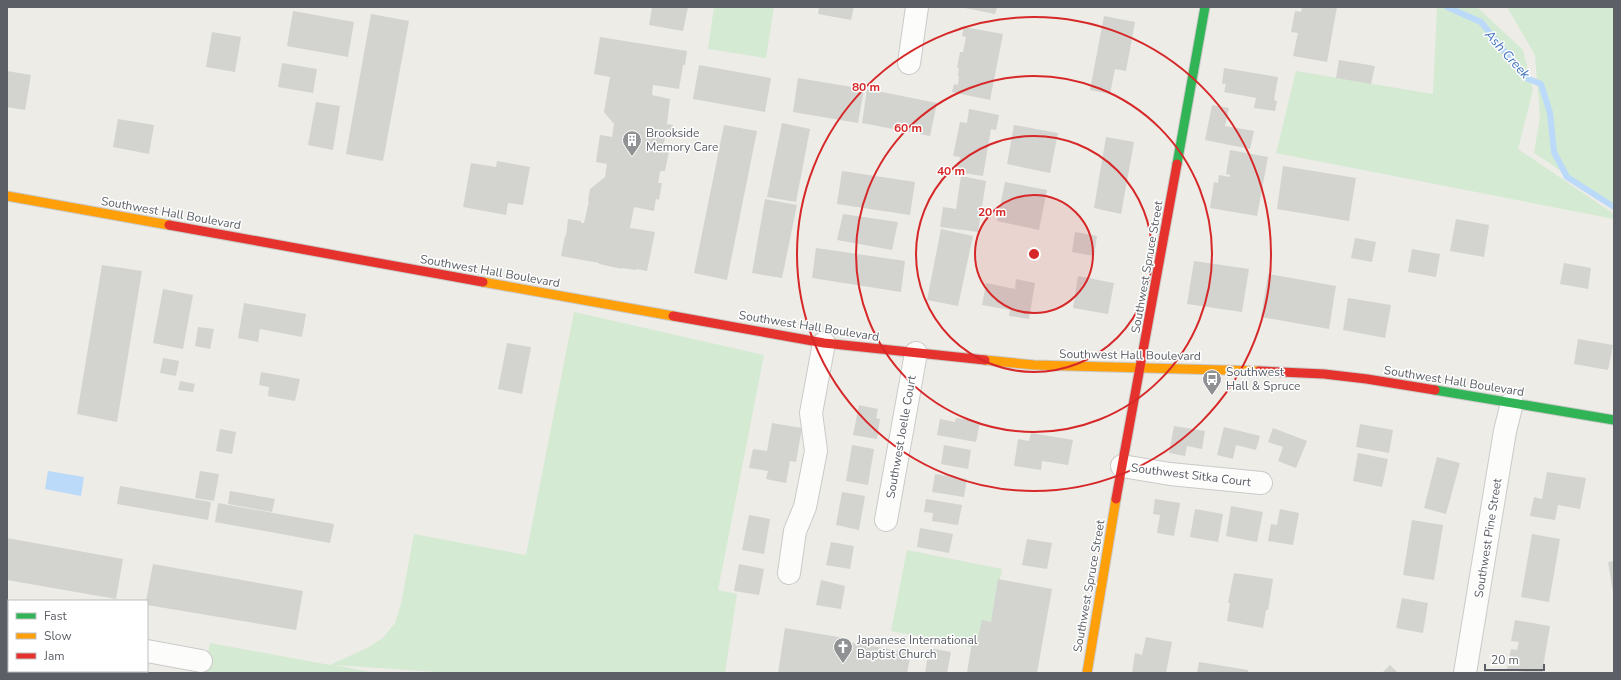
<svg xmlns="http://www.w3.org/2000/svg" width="1621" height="680" viewBox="0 0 1621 680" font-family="'Nunito Sans',sans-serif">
<rect width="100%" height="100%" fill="#edece7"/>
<g fill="#d4ead3">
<path d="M714,7H774L766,58L708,49Z"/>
<path d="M1437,7H1477L1523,50L1533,90L1518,149L1614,214V219L1276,153L1296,71L1433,94Z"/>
<path d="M1507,7H1614V206L1534,153L1540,117L1535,55Z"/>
<path d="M574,312L764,355L718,590L737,594L725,673H452L335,665L375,673H204L210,643L330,665L367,648L383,638L395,623L401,604L414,534L526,555Z"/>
<path d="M907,550L1002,569L991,622L982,621L977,642L971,647L891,631Z"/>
</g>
<path fill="#bbd9f8" d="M48,471L84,477L81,496L45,489Z"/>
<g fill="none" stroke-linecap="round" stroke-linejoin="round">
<path stroke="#bbd9f8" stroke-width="6" d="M1447,7L1481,22L1526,78L1541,84L1550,113L1554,152L1567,177L1614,207"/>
</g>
<g fill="#d3d3d0">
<path d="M652,7H688L683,31L649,25Z"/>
<path d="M819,7H854L851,20L818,14Z"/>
<path d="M960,7H997L995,14Z"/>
<path d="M1302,7H1337L1327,62L1293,56L1298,33L1291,32L1295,11L1301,12Z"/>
<path d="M293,11L354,22L348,57L287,46Z"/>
<path d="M371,14L409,21L383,161L346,154Z"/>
<path d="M1104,16L1135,22L1126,71L1115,69L1110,94L1090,90Z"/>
<path d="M964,27L1003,34L990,100L952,92L954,84L958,85L959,77L958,76L959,68H957L960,52H963L966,37L962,36Z"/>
<path d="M212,32L241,37L235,72L206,67Z"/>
<path d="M600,37L687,51L685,65H683L679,89L653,85L652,95L670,99L667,124L673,125L671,138L665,137L664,143L666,144L665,150L669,151L665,171H661L660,172L658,183H662L659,200L656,199L654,211L634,207L630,228L655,232L647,271L637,269L636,270L622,268V269L599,264V263L561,256L565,236H566L568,219L581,221V223H584L589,201H588L590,189L605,177L607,164L596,162L600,135L612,137L614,124L604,112L610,77L594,74Z"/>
<path d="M1339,60L1375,66L1371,84L1336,78Z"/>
<path d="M282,63L317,69L313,93L278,87Z"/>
<path d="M699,65L771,78L765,112L693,99Z"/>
<path d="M1224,68L1278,77L1274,100L1277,101L1275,111L1254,108L1256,98L1224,92L1226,84H1222Z"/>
<path d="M7,71L31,75L25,110L7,107Z"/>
<path d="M798,78L864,89L858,123L793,112Z"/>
<path d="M867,89L937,103L930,136L862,123Z"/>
<path d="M316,102L340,106L333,150L308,145Z"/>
<path d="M1212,105L1229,108L1225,126L1254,131L1250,149L1205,140Z"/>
<path d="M969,109L999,115L996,130L991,129L983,176L957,172L960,157L953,156L960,122L967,123Z"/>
<path d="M118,119L154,125L149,154L113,147Z"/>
<path d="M782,123L810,129L796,202L767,197Z"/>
<path d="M724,125L757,131L727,280L694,273Z"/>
<path d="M1014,125L1058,133L1050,173L1007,164Z"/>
<path d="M1106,137L1134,142L1121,214L1094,208Z"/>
<path d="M1230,150L1268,157L1257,216L1210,208L1214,182L1218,183L1219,175L1230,177V175L1226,174Z"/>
<path d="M497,161L530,167L523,205L508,203L506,215L463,207L471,163L496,167Z"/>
<path d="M1283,166L1356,178L1349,221L1277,209Z"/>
<path d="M842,171L915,182L910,215L837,204Z"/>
<path d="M961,176L986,181L978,232L940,227L943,207L956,209Z"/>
<path d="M1005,182L1047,190L1039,230L997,221Z"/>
<path d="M765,199L797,205L782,278L752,273Z"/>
<path d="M843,214L898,222L892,250L837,240Z"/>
<path d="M1456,219L1489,225L1484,257L1450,251Z"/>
<path d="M941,229L973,236L958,306L927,300Z"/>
<path d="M1075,232L1097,236L1094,256L1072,252Z"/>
<path d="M1355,238L1376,242L1372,262L1351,258Z"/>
<path d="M816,248L905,261L901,292L812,278Z"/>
<path d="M1412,249L1440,254L1436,277L1408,272Z"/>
<path d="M1194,261L1249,269L1242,312L1187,304Z"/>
<path d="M1564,263L1591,268L1588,289L1560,284Z"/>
<path d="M102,265L142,271L117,422L77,414Z"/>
<path d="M1268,274L1336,286L1329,329L1261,317Z"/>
<path d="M1078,276L1114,283L1108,314L1073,308Z"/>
<path d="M1016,279L1035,283L1029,319L1009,316L1010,310L982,305L986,283L1015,289Z"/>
<path d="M163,289L193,295L183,349L153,343Z"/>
<path d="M1348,298L1391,305L1385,338L1343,330Z"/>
<path d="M244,303L306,314L302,337L260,329L258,342L238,338Z"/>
<path d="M198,327L214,329L210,349L195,346Z"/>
<path d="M1578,339L1613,345L1608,370L1574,364Z"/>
<path d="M507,343L531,347L522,394L498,389Z"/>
<path d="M163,358L179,361L176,376L160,373Z"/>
<path d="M261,372L300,379L295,401L268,396L269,387L259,385Z"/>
<path d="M180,381L195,384L193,392L178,390Z"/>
<path d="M859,405L878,409L876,418L880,419L877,439L853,435Z"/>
<path d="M956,418L980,422L976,442L937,435L940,419L955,422Z"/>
<path d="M772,423L802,428L796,462L790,461L786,483L766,479L768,471L749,468L753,449L767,451Z"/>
<path d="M1360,424L1393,430L1389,453L1356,447Z"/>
<path d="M1174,426L1205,431L1202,449L1187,446L1185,456L1169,453Z"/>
<path d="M1224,427L1260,436L1256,450L1236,445L1233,459L1217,455Z"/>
<path d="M1273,428L1307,441L1296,468L1278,461L1283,447L1268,442Z"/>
<path d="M220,429L236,432L232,454L216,451Z"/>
<path d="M1031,433L1073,440L1068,465L1042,461L1041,470L1014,466L1018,439L1029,441Z"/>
<path d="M852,445L874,449L868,485L846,481Z"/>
<path d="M944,445L971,450L968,469L941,464Z"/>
<path d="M1358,453L1388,459L1382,487L1353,481Z"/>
<path d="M1437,457L1460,463L1446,514L1424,508Z"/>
<path d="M200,471L219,474L214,501L195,498Z"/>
<path d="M1547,472L1586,478L1580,509L1558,505L1555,520L1530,516L1534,497L1542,499Z"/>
<path d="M935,474L967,479L964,497L932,492Z"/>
<path d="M120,486L211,502L208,520L117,504Z"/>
<path d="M230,491L275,499L272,512L228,504Z"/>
<path d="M842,492L865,496L859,530L836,525Z"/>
<path d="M926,499L962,505L958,525L932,521L933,513L924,512Z"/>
<path d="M1155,499L1180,503L1174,536L1157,533L1160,515L1153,514Z"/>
<path d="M218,503L334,524L330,543L215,522Z"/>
<path d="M1231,506L1263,512L1257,542L1226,536Z"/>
<path d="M1195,509L1223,514L1218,542L1190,537Z"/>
<path d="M1280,509L1299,513L1293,545L1268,541L1271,524L1277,525Z"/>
<path d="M749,515L770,519L764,554L742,550Z"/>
<path d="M1412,520L1443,525L1434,580L1403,575Z"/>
<path d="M920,528L953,534L949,553L917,547Z"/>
<path d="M1532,534L1560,539L1549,602L1521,597Z"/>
<path d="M7,538L123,559L116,599L7,580Z"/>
<path d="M1027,539L1052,543L1047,569L1022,565Z"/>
<path d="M831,542L854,546L850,569L826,565Z"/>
<path d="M1614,561V593H1613L1608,562Z"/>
<path d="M153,564L303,591L296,630L147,605L146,601Z"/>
<path d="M739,564L764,569L759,595L734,591Z"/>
<path d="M1234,573L1273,579L1268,610H1266L1263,628L1227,621L1230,603H1228Z"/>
<path d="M998,579L1052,589L1037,673H967L972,641L977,642L982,620L991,622Z"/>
<path d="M821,580L845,586L841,609L816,605Z"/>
<path d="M1402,598L1428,603L1423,633L1396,628Z"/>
<path d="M1515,620L1550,626L1542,673H1529L1507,669L1511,649L1517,650L1519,642L1511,641Z"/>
<path d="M785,628L850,639L849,642L911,653L907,673H778Z"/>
<path d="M1146,637L1172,642L1166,673H1132L1135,653L1142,655Z"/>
<path d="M929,648L951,652L947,673H925Z"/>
<path d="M1199,662L1248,670V673H1197Z"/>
<path d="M1390,665L1398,673H1382Z"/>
</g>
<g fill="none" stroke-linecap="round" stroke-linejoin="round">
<defs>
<g id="street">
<path d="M909,63L917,7"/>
<path d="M1122,466L1170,474L1261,483"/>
<path d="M886,520L916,353"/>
<path d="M789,573L795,531L805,507L816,451L811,413L824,343"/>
<path d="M7,626L9,627"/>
<path d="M147,651L201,661"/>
<path d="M1465,673L1505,431L1512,403"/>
</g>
<g id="fast">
<path d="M1177,164L1205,7"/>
<path d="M1435,390L1614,420"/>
</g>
<g id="slow">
<path d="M7,196L169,225"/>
<path d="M483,282L673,316"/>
<path d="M985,360L1034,365L1259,371"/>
<path d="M1087,673L1116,499"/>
</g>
<g id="jam">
<path d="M169,225L483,282"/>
<path d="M673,316L824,343L985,360"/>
<path d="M1259,371L1324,374L1367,379L1435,390"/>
<path d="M1116,499L1177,164"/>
</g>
</defs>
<use href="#street" stroke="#cacac9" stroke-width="24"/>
<use href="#fast" stroke="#c9c9c8" stroke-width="11"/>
<use href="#slow" stroke="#c9c9c8" stroke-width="11"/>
<use href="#jam" stroke="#c9c9c8" stroke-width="11"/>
<use href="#street" stroke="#fcfcfb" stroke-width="22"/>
<use href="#fast" stroke="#30b455" stroke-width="9"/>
<use href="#slow" stroke="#ff9f0a" stroke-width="9"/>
<use href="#jam" stroke="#e5322d" stroke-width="9"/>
</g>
<circle cx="1034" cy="254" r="59" fill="#d62828" fill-opacity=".12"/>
<g fill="none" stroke="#d62828" stroke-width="2">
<circle cx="1034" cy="254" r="59"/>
<circle cx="1034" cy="254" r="118"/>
<circle cx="1034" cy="254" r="178"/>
<circle cx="1034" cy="254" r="237"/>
</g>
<defs>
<symbol id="building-pin" viewBox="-11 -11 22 30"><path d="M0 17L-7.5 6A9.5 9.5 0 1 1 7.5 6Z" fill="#8f9193" stroke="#fff"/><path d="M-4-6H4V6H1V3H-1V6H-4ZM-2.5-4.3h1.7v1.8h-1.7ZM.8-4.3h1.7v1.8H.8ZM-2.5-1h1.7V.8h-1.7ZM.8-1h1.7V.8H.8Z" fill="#fff"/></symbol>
<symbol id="bus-pin" viewBox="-11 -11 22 30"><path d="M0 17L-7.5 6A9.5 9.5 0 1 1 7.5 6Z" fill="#8f9193" stroke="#fff"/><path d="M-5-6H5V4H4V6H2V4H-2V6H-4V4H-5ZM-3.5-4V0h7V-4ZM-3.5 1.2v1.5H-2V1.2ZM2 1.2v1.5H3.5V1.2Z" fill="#fff"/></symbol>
<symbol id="church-pin" viewBox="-11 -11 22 30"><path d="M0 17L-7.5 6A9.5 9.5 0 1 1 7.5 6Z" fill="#8f9193" stroke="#fff"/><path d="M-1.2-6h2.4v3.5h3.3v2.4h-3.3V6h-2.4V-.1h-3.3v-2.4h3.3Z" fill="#fff"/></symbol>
</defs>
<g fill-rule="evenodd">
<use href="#building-pin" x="621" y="129" width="22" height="30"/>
<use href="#bus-pin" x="1201" y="368" width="22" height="30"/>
<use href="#church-pin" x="832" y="636" width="22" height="30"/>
</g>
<g text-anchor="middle" stroke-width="3" stroke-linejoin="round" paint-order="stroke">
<g font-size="12" fill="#5c6066" stroke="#fff" text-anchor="start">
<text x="646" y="137">Brookside<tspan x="646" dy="14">Memory Care</tspan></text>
<text x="1226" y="376">Southwest<tspan x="1226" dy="14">Hall &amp; Spruce</tspan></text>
<text x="857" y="644">Japanese International<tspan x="857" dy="14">Baptist Church</tspan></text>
</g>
<g font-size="12" fill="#5c6066" stroke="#fff">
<text transform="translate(171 213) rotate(10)" y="4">Southwest Hall Boulevard</text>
<text transform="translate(1147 267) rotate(-80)" y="4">Southwest Spruce Street</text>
<text transform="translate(490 271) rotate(10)" y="4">Southwest Hall Boulevard</text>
<text transform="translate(809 326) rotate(9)" y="4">Southwest Hall Boulevard</text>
<text transform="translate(1130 355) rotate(1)" y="4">Southwest Hall Boulevard</text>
<text transform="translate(1454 381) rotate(9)" y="4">Southwest Hall Boulevard</text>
<text transform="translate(901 437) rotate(-80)" y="4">Southwest Joelle Court</text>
<text transform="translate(1191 475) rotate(7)" y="4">Southwest Sitka Court</text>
<text transform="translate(1488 538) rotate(-81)" y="4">Southwest Pine Street</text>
<text transform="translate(1089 586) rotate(-80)" y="4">Southwest Spruce Street</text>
</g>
<g font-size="13" font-style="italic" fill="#4074be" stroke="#fff">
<text transform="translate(1508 54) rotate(48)" y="5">Ash Creek</text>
</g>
</g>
<circle cx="1034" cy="254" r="6" fill="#d62828" stroke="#fff" stroke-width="2"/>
<g font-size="12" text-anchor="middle" font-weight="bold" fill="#d62828" stroke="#fff" stroke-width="3" stroke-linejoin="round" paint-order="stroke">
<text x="866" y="91">80 m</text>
<text x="908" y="132">60 m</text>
<text x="951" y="175">40 m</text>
<text x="992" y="216">20 m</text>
</g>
<rect width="1621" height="680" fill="none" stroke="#5c6066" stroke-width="16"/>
<rect x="8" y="600" width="140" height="72" fill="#ffffff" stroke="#bebfc2"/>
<rect x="16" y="613" width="20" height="6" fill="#30b455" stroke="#bebfc2"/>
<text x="44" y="620" font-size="12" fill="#5c6066">Fast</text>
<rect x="16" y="633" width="20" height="6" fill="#ff9f0a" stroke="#bebfc2"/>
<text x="44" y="640" font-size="12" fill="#5c6066">Slow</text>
<rect x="16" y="653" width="20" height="6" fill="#e5322d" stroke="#bebfc2"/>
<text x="44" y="660" font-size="12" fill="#5c6066">Jam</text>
<path d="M1485 664v6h59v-6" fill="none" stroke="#5c6066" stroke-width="2"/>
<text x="1491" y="664" font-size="12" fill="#5c6066" stroke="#ffffff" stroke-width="3" paint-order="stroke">20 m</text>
</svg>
